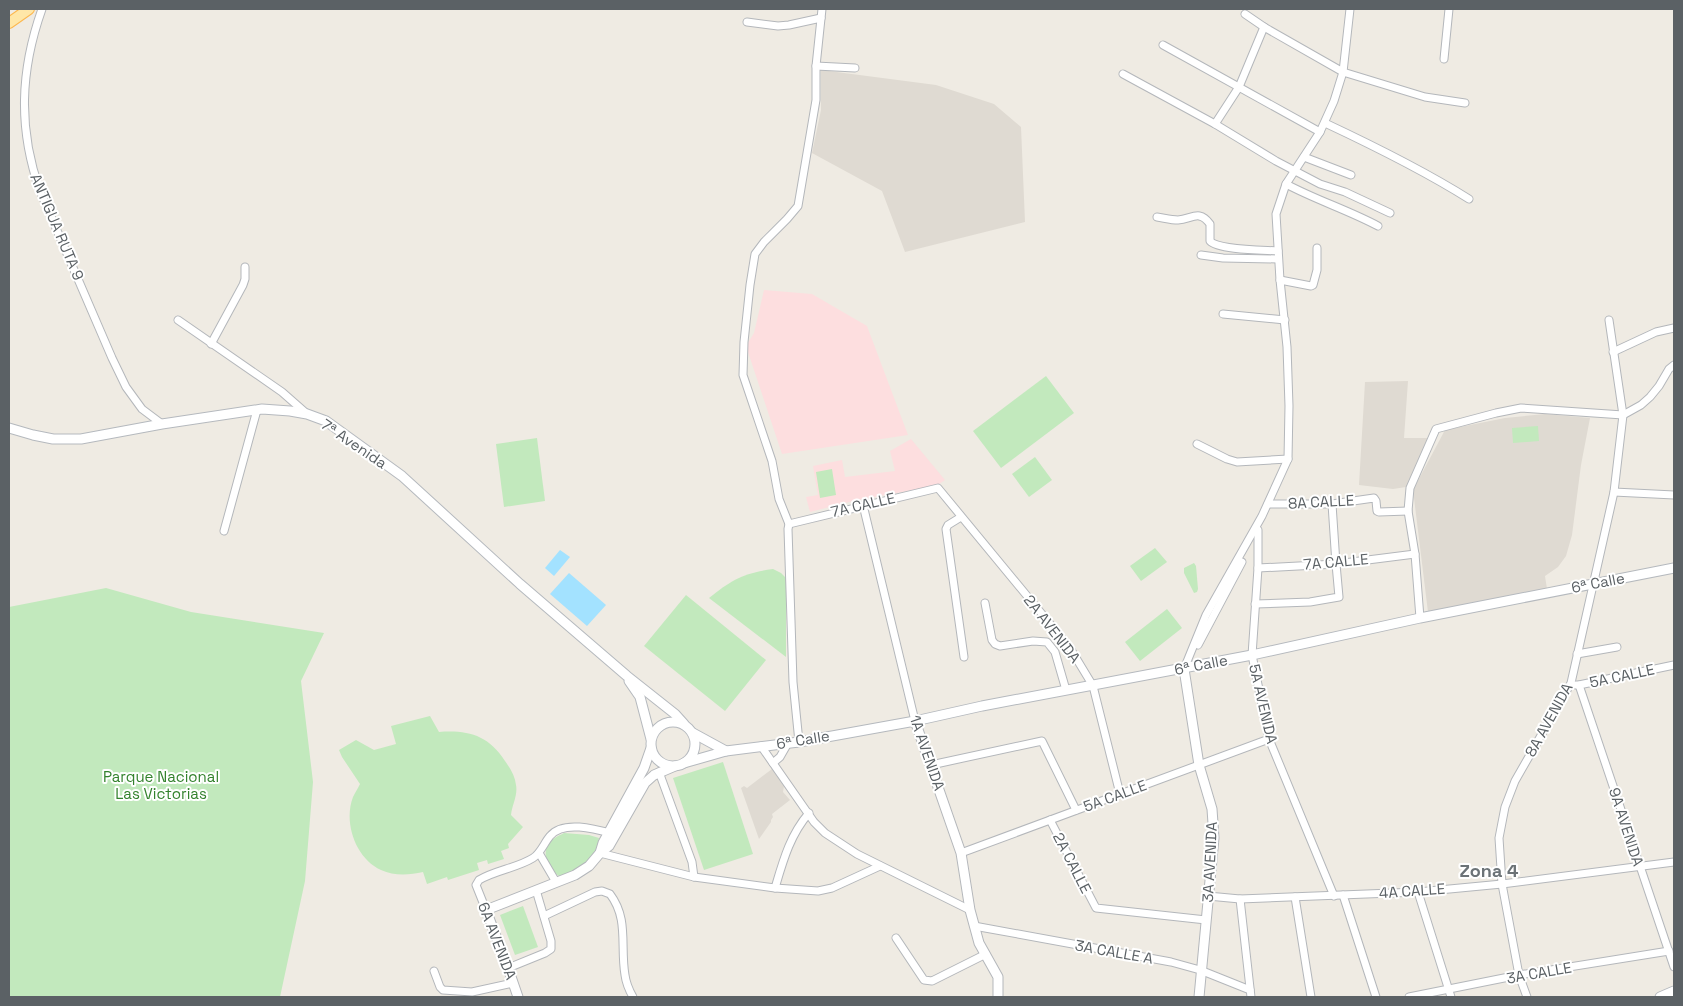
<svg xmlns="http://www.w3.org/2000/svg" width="1683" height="1006" viewBox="0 0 1683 1006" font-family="'Space Grotesk',sans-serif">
<rect width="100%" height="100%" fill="#efebe3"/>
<g fill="#dfdad2">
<path d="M821,70L936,85L994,104L1021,127L1025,222L905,252L882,191L812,153L821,110Z"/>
<path d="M1408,381L1404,438H1431L1408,489L1406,487L1393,489L1359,485L1365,382Z"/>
<path d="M1545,414L1590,418L1581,465L1572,535L1566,556L1558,567L1545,576L1547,589L1428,612L1413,490L1445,430L1505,418Z"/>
<path d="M772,769L784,786L783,792L790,800L772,814L773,817L771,820V822L759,839L741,788L744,786L747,788Z"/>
</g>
<g fill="#fddedf">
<path d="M764,290L812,294L867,326L908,435L782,454L746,346L754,333Z"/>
<path d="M911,439L945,480L936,486L857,500L810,512L806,497L818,495L813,466L842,460L845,477L895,471L890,451Z"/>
</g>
<g fill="#c2e9bd">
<path d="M1046,376L1074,413L1001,468L973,431Z"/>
<path d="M1538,426L1539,441L1513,443L1512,428Z"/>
<path d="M537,438L545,501L504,507L496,444Z"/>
<path d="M1035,457L1052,480L1029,497L1012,474Z"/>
<path d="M832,469L836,495L820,498L816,472Z"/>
<path d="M1155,548L1167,562L1141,581L1130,566Z"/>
<path d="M1194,563L1196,566L1198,589L1197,592L1194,593L1184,573V568Z"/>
<path d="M773,569L781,573L786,578V657L709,598C731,580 744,573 773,569Z"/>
<path d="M106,588L191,612L324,633L301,681L313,782L305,881L280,997H9V607Z"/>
<path d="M686,595L766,660L725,711L644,646Z"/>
<path d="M1167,609L1182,628L1140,661L1125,642Z"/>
<path d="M430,716L439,732C468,730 488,735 505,761C510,768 515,776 516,785C518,795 512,805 511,815L523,827L508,844L509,848L501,851L504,859L488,864L487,860L477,863L479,870L448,880L447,877L427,884L423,872C409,875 394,876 381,870C356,859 343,823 353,797C355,793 358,788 360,784L342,757L339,750L356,740L374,750L396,744L391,726Z"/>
<path d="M723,762L753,854L704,870L673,778Z"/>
<path d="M564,833L589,835L599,838C595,862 580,868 560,877C551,870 541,856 548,845C551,839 558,836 564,833Z"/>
<path d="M523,906L538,947L515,955L500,915Z"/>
</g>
<g fill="#a3e2ff">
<path d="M560,550L570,557L554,576L545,568Z"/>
<path d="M569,573L606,605L587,626L550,594Z"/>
</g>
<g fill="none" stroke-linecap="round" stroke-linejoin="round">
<defs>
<g id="minor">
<path d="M42,9C20,71 18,129 40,191L112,358L126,387L142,409L162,424"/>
<path d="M1245,14L1264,27L1343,72L1425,97L1465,103"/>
<path d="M747,22L778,26L789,25L821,18"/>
<path d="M1163,45L1320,132"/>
<path d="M1444,59L1449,9"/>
<path d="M816,66L855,68"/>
<path d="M1123,74L1215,124L1276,161L1320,184L1345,192L1390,213"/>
<path d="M1325,123C1374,146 1423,170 1469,199"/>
<path d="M1215,124L1239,87L1264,27"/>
<path d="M1304,157L1351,175"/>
<path d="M1286,184C1316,200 1348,210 1378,226"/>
<path d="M1157,217C1164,218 1171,220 1178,220C1192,219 1199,209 1210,224V241C1218,250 1264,250 1278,251"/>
<path d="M1201,255L1223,258L1278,259"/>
<path d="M1280,280L1311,286L1313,285L1317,270V248"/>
<path d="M1223,314L1285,320"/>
<path d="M178,320L282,392L307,414"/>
<path d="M211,344L243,285L245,279V267"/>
<path d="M1613,352L1656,332L1674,328"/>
<path d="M1197,444L1227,459L1237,462L1288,459"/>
<path d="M1614,492L1674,495"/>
<path d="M1268,504H1332L1374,498L1376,501L1377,511L1379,512L1408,511"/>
<path d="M863,505L915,721"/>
<path d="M961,517L948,525L946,529L964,657"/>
<path d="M789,524L938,488L1070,648L1093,686L1120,794"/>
<path d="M1258,530V568L1252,655L1269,739L1334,896"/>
<path d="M224,531L257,410"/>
<path d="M1258,568L1336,564L1415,554"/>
<path d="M985,603L992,640L995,644L1000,646L1033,641L1047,642L1055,652L1066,690"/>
<path d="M1255,604L1310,602L1339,597L1336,564L1332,504"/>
<path d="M1420,618L1415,554L1408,511L1410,488L1436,429L1496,413L1521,408L1623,415L1641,405L1650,397L1659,386L1669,369L1674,365"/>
<path d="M1198,645L1242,562"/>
<path d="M1577,654L1617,647"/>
<path d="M1184,669L1206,615L1262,516L1288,459L1289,406L1287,347L1280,280L1276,214L1286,184L1320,132L1334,101L1343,72L1350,9"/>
<path d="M1576,685H1579L1674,665"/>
<path d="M1579,685L1674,967"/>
<path d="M799,742L793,682L788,529L789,524L779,499L772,461L743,375L744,342L750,285L755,254L764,242L787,219L798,206L816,100V66L822,9"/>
<path d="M761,746L814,822L825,833L857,854L970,910"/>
<path d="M773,763L780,757L788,743"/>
<path d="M931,765L1042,741L1076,810"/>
<path d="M659,772L692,862L694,877"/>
<path d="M1050,820L1096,908L1206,920"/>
<path d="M539,853L556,882"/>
<path d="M600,853L694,877L775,888L818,891L832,888L880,866"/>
<path d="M961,853L1269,739"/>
<path d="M775,888C783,861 790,835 809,813"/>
<path d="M1418,892L1451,997"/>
<path d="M1343,895L1376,997"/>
<path d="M1208,896L1240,899L1418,892L1502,884L1674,862"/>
<path d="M1295,897L1311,997"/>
<path d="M1240,899L1251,997"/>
<path d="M486,910L476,885L479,880C496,870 517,868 533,858C541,853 544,843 550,836C563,820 595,829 613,834"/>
<path d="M544,916L595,892L602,891L610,894C629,919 620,946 625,975C626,983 629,990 633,997"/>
<path d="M974,926L1171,962L1200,970L1250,990"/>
<path d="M896,938L924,980L932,981L986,954"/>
<path d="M508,968L545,953L551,949V941L536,890"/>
<path d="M434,971L440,987L443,990L472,992L513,983"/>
<path d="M1409,997L1519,975L1669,951"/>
<path d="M1527,997L1519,975L1502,884L1499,838L1505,807L1515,781L1571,683L1614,492L1623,415L1609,320"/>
</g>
<g id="tertiary">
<path d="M1184,669L1199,765L1212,809L1214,838L1199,997"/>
<path d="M915,721L961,853L970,910L979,943L998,977V997"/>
<path d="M600,853L603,843L644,768L651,748"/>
<path d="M518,997L508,968L486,910L575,875L589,866L600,853L609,846L645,783L654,775L675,766"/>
</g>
<g id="secondary">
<path d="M9,428L33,435L53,439H81L162,424L262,409L290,411L307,414L326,421L402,476L520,584L627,676L675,714L684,724"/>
<path d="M629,681L640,697L651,739"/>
<circle cx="673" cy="744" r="22"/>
<path d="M693,733L726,751"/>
<path d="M684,763L726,751L799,742L915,721L982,706L1252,655L1420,618L1674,568"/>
<path d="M1660,997L1674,991"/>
</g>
<path id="primary" d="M9,23L29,9"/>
</defs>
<use href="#minor" stroke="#b4b7bb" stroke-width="9"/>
<use href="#tertiary" stroke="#b4b7bb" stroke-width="11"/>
<use href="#secondary" stroke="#b5b9be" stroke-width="11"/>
<use href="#primary" stroke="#fdb84f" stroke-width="12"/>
<use href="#minor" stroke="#fff" stroke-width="7"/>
<use href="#tertiary" stroke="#fff" stroke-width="9"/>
<use href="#secondary" stroke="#fff" stroke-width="9"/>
<use href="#primary" stroke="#ffe7a8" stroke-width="10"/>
</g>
<g text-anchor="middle" stroke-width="4" stroke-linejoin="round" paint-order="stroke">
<g font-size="15" fill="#5b6165" stroke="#fff">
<text transform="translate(57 227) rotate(67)" y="5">ANTIGUA RUTA 9</text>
<text transform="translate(354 444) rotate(34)" y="5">7ª Avenida</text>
<text transform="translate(1321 502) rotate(-3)" y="5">8A CALLE</text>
<text transform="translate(863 505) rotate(-13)" y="5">7A CALLE</text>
<text transform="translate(1336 562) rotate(-5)" y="5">7A CALLE</text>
<text transform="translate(1598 583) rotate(-11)" y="5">6ª Calle</text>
<text transform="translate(1052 629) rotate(52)" y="5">2A AVENIDA</text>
<text transform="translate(1201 665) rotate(-11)" y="5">6ª Calle</text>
<text transform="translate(1622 676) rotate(-12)" y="5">5A CALLE</text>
<text transform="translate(1263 704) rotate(77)" y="5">5A AVENIDA</text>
<text transform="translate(1549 720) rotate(-61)" y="5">8A AVENIDA</text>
<text transform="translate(803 740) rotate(-9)" y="5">6ª Calle</text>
<text transform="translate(927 753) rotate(71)" y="5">1A AVENIDA</text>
<text transform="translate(1115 796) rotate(-20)" y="5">5A CALLE</text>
<text transform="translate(1626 827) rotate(72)" y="5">9A AVENIDA</text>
<text transform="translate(1210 862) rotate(-87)" y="5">3A AVENIDA</text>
<text transform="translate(1072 863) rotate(63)" y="5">2A CALLE</text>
<text transform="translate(1412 891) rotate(-4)" y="5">4A CALLE</text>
<text transform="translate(497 941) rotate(69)" y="5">6A AVENIDA</text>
<text transform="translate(1114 952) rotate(10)" y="5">3A CALLE A</text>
<text transform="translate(1539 973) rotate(-10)" y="5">3A CALLE</text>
</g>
<g font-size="15" fill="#33822d" stroke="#fff">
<text x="161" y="782">Parque Nacional<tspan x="161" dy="17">Las Victorias</tspan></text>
</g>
<g font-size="18" font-weight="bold" fill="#6c7377" stroke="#fff">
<text x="1489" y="877">Zona 4</text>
</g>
</g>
<rect width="1683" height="1006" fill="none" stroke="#5b6165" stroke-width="20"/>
</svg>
